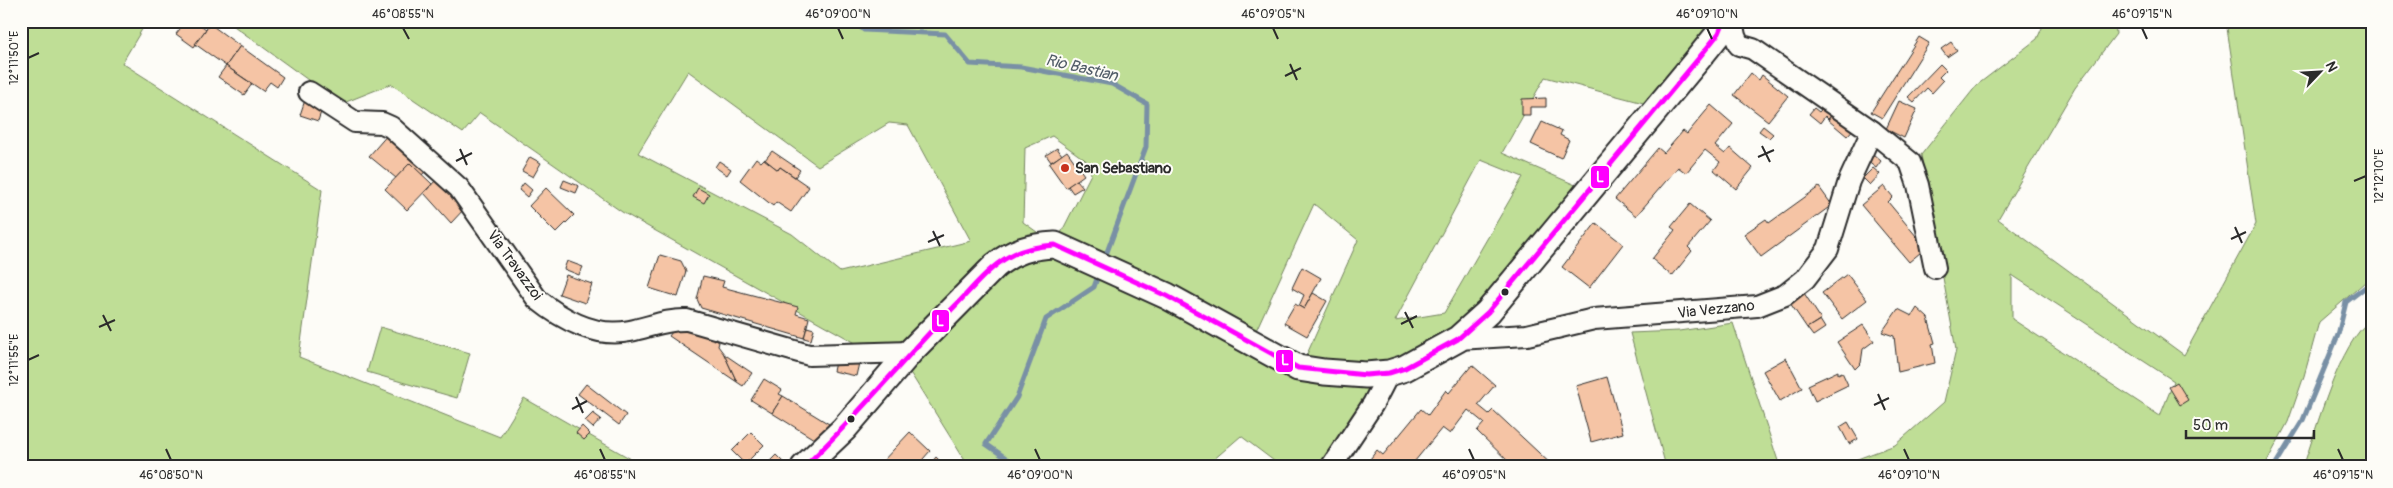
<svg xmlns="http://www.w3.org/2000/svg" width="2393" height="488" viewBox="0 0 2393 488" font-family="Pangolin,sans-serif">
<rect width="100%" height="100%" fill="#fdfcf7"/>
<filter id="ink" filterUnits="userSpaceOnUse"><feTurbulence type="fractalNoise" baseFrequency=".02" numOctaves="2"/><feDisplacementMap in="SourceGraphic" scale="10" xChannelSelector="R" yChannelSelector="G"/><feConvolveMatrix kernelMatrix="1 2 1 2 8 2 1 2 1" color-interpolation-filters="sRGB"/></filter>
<g filter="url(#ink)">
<g fill="#bfde96" stroke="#758460" fill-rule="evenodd">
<path d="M21,21H147L122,63L322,190L299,357L500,437L524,398L645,467H21Z"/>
<path d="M227,21H1715L1651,105L1545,77L1502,153L1580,187L1462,331L1395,358L1318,467H1282L1241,436L1205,467H969L911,374L622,212L480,113L463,133L391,84L341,104ZM688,71L818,166L889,123L908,125L971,241L840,272L792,234L638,153ZM1052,136L1088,162L1091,174L1055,245L1023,222L1025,148ZM1481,160L1523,177L1444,313L1395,321ZM1314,204L1358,240L1303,363L1253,337Z"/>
<path d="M2045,21H2115L2116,34L2075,88L1998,219L2184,355L2256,224L2226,21H2372V276L2319,322L2304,376L2288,422L2264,467H1836L1895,445L1944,402L1956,350L1921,155L1977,85L2037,39ZM2012,275L2174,381L2160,416L2012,319Z"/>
<path d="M2372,319V467H2303C2317,428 2339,342 2372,319Z"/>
<path d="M1733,323L1780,467H1666L1630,333L1679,331Z"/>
<path d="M380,327L470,353L457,398L367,372Z"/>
</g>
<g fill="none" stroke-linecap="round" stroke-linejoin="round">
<g stroke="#7990a5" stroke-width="5">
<path d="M853,21L864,30L945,34L970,64L1021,67L1112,84L1147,104L1146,147L1104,260"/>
<path d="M1033,467L1013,463L986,444L1017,397L1046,319L1094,287L1099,273"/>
<path d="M2274,467L2303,420L2338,335L2346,302L2372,282"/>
</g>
</g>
<g fill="#f5c4a5" stroke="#2b2b2b">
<path d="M186,21H195L206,29L194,47L176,34Z"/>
<path d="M210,24L240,46L226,66L195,44Z"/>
<path d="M1919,37L1929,43L1882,118L1871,112Z"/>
<path d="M1951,42L1957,50L1947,57L1941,49Z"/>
<path d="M240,46L283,77L277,87L270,82L263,91L226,66Z"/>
<path d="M1940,64L1946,70L1939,77L1943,81L1932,93L1927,88L1914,102L1908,97Z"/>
<path d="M226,66L252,84L244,95L218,77Z"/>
<path d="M1751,73L1759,80L1762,75L1788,96L1768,121L1734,95Z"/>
<path d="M1546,98V107H1530V115H1522V99Z"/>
<path d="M305,100L323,106L318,121L300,115Z"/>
<path d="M1830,100L1838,108L1828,119L1825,116L1820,123L1809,114L1814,108L1819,112Z"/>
<path d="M1899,101L1917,109L1904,138L1886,129Z"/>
<path d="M1711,105L1733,124L1715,146L1725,154L1730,148L1753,168L1736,189L1714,170L1720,162L1705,150L1686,173L1678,167L1636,216L1615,199L1658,148L1664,153L1683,131L1687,134Z"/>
<path d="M1838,107L1858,124L1847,136L1828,120Z"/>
<path d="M1542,122L1562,131L1560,135L1569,140L1561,158L1531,144Z"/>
<path d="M1763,126L1773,134L1769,138L1759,131Z"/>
<path d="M389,133L428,168L422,175L410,163L396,178L369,156Z"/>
<path d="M1057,148L1062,155L1051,162L1046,155Z"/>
<path d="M772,151L800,170L795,177L780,167L778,170L765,160Z"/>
<path d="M1067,151L1084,175L1066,188L1049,164Z"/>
<path d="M1873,154L1881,161L1876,168L1867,161Z"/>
<path d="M530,157L541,163L533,177L522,171Z"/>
<path d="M756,158L761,162L764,159L778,170L780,167L809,187L791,212L776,202L773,206L740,180Z"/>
<path d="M719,161L731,169L727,175L715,167Z"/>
<path d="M410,163L432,184L407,210L385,189Z"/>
<path d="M1873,168L1880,174L1870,185L1863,178Z"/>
<path d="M436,180L465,208L451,223L424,193Z"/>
<path d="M564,180L579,186L576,193L561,187Z"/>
<path d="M1077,180L1083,187L1073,193L1068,186Z"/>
<path d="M524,183L532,190L527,197L519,190Z"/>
<path d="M1884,186L1893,197L1888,202L1926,248L1909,262L1861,205Z"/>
<path d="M1819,187L1832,205L1761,257L1744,234L1766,219L1769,223Z"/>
<path d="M546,188L574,215L556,233L529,206Z"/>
<path d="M698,188L709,194L704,203L693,197Z"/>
<path d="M1690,204L1710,221L1688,247L1692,251L1672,276L1652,259L1675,230L1671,227Z"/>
<path d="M1596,223L1623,244L1589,288L1562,267Z"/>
<path d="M660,255L681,261L686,271L678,297L649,288Z"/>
<path d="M567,261L583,267L579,275L564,269Z"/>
<path d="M1302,267L1321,278L1304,309L1299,306L1304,295L1292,288Z"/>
<path d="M1847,274L1867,300L1842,319L1822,293Z"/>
<path d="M566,275L592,284L585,303L559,294Z"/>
<path d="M703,276L724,281L722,287L798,307L796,314L809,318L804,338L701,308L697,299Z"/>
<path d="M1313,293L1327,301L1307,336L1284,323L1295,304L1304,309Z"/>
<path d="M1804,293L1821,319L1807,328L1790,303Z"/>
<path d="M1917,308L1928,318L1935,343L1932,344L1935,363L1898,372L1894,336L1882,332L1898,309L1912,316Z"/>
<path d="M1820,320L1825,328L1813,336L1807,328Z"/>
<path d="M678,324L692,333L696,327L719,342L718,346L724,354L737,382L669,336Z"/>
<path d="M1863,325L1874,341L1863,349L1861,363L1855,369L1837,342Z"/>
<path d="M807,327L814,329L811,340L804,338Z"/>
<path d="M724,354L752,373L743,386L737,382Z"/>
<path d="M836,358L859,363L856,376L833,371Z"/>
<path d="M1786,358L1802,388L1780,401L1763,371Z"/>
<path d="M1472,365L1495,385L1478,405L1489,414L1493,410L1554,467H1514L1477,431L1484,423L1468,410L1450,434L1442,428L1410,467H1364L1377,450L1383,455L1421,409L1428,415L1446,390L1449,393Z"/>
<path d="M1838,371V374L1842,372L1848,385L1815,401L1808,385Z"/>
<path d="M1607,377L1623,433L1591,442L1576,386Z"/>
<path d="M764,379L782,390L779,394L783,396L772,413L751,400Z"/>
<path d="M2177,382L2188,400L2180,405L2169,387Z"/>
<path d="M586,384L626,415L619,425L578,394Z"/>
<path d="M783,396L829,424L814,439L772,413Z"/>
<path d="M593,413L601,419L593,428L585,421Z"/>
<path d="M1848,422L1858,439L1849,444L1840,427Z"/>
<path d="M582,426L590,434L584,440L576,433Z"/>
<path d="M751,432L764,445L745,464L732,451Z"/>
<path d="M910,432L930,451L916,467H886L881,463Z"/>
<path d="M776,455L785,464L783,467H773L769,462Z"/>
<path d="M936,457L946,467H928Z"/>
</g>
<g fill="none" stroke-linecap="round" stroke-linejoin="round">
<defs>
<g id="minor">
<path d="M1732,21L1735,36L1739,45L1753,49L1872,131L1910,162L1918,185L1935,268"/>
<path d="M309,92L355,122L382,123L391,127L459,188L537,299C563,320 597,338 630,331C650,327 667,319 687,320L809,355L910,352"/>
<path d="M1458,339L1527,335L1594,319L1757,306L1785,295L1805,279L1828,249L1849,181L1872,131"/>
<path d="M1331,467L1373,404L1389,373"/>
</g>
<path id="tertiary" d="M804,467L844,429L910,352L995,266C1013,251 1031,246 1055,245L1167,296L1298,368L1324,372L1366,375L1389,373L1405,368L1458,339L1488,312L1698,59L1719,33L1724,21"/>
</defs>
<use href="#minor" stroke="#2b2b2b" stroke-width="24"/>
<use href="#tertiary" stroke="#2b2b2b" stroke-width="29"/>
<use href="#minor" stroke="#fdfcf7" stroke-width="20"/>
<use href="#tertiary" stroke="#fdfcf7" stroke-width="25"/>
<defs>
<path id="bus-1" d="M804,467C858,416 903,359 955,306C971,290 987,269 1008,257C1022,249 1038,246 1055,245L1167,296L1298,368L1366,375L1389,373L1405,368L1458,339L1488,312L1698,59L1719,33L1724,21"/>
</defs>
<use href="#bus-1" stroke="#fdfcf7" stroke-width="9"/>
<use href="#bus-1" stroke="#f0f" stroke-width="5"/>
</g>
</g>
<path fill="none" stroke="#2b2b2b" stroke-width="2" d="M403,28L409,39M838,28L843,39M1273,28L1278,39M1707,28L1712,39M2142,28L2147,39M28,58L39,53M1290,64L1297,80M1285,76L1301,68M1762,146L1770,162M460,149L467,165M1758,157L1774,150M456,161L472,153M2354,181L2366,176M2235,227L2242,243M933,231L940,246M2231,239L2246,232M928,242L944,235M1405,312L1413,328M103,315L111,331M1401,324L1417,316M99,327L115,320M28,360L39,355M1878,394L1885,410M576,397L583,413M1874,405L1889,398M572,409L587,401M166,449L171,460M600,449L605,460M1035,449L1040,460M1469,449L1474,460M1904,449L1909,460M2338,449L2343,460"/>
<circle fill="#c8321e" stroke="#fdfcf7" stroke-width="2" cx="1065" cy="168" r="5"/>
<g fill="#2b2b2b" stroke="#fdfcf7" stroke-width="2">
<circle cx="1505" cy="292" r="4.5"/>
<circle cx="851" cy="419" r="4.5"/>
</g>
<g text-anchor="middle" stroke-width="4" stroke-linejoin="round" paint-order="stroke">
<g font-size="15" font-weight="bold" fill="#2b2b2b" stroke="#fdfcf7" text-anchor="start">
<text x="1075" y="173">San Sebastiano</text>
</g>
<g font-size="15" fill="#2b2b2b" stroke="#fdfcf7">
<text transform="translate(515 265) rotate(54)" y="5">Via Travazzoi</text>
<text transform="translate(1716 309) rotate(-6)" y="5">Via Vezzano</text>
</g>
<g font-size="16" font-style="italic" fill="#525d68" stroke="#fdfcf7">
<text transform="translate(1082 67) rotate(13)" y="6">Rio Bastian</text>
</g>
</g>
<g stroke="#fdfcf7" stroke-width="2">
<rect x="1590" y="165" width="20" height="24" rx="5" fill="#f0f"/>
<rect x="931" y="309" width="19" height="24" rx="5" fill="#f0f"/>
<rect x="1275" y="349" width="19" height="24" rx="5" fill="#f0f"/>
</g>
<g font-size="14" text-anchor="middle" font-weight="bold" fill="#fff">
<text x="1600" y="182">L</text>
<text x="940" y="326">L</text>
<text x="1285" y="365">L</text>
</g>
<rect width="2393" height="488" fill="none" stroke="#fdfcf7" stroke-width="55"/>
<g transform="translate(2320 72) rotate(65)" stroke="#fdfcf7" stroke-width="4" paint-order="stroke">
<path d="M0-4L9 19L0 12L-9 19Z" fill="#2b2b2b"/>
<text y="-8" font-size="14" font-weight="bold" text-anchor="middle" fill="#2b2b2b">N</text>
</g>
<path d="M2186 430v8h128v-8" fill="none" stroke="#2b2b2b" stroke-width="2.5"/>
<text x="2193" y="430" font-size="15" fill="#2b2b2b" stroke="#fdfcf7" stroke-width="4" paint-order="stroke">50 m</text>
<rect x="28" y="28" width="2338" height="432" fill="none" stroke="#2b2b2b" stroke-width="2"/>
<g font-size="12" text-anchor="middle" fill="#2b2b2b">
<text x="403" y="18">46°08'55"N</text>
<text x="838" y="18">46°09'00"N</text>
<text x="1273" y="18">46°09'05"N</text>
<text x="1707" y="18">46°09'10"N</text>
<text x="2142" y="18">46°09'15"N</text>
<text transform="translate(14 58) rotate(-90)" y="4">12°11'50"E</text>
<text transform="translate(2379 176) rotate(-90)" y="4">12°12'10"E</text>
<text transform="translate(14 360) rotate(-90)" y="4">12°11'55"E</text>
<text x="171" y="479">46°08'50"N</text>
<text x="605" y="479">46°08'55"N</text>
<text x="1040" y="479">46°09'00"N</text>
<text x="1474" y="479">46°09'05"N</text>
<text x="1909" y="479">46°09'10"N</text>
<text x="2343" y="479">46°09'15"N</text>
</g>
</svg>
